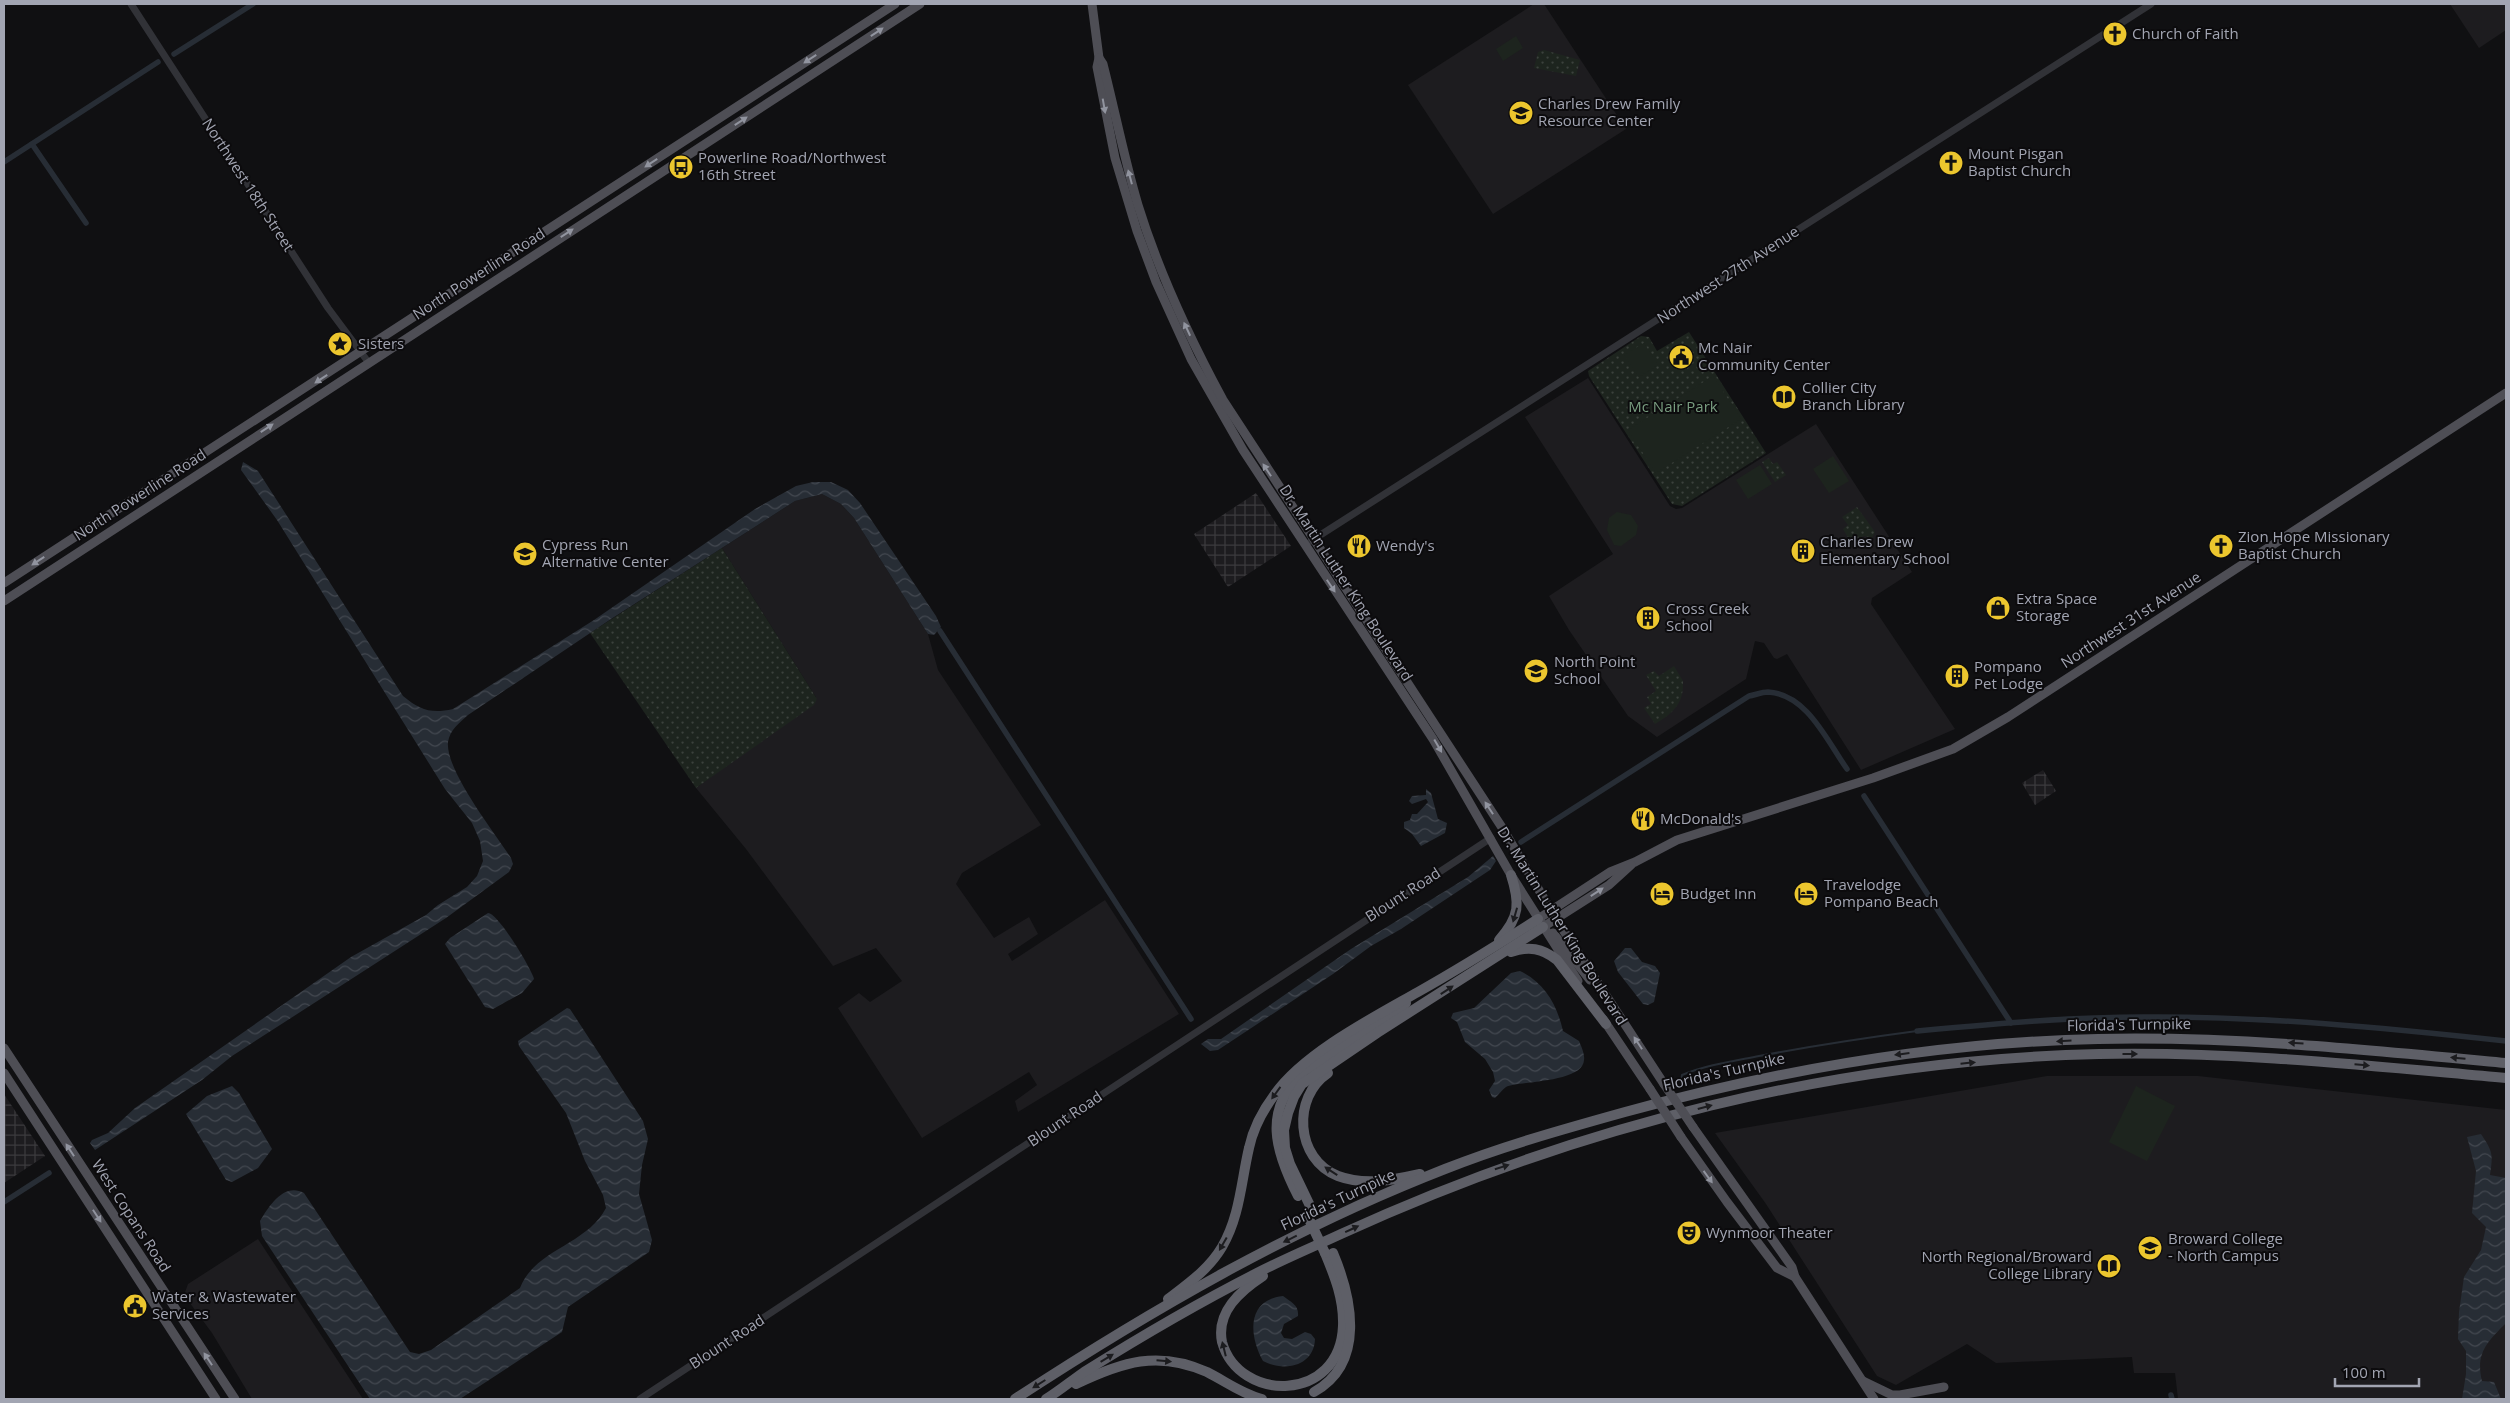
<svg xmlns="http://www.w3.org/2000/svg" width="2510" height="1403" viewBox="0 0 2510 1403" font-family="'Open Sans',sans-serif">
<defs>
<pattern id="industrial-grid" width="8" height="8" patternUnits="userSpaceOnUse" patternTransform="scale(1.25)"><rect width="8" height="8" fill="#1d1c1f"/><path d="M0 4h8M4 0v8" fill="none" stroke="#3b3a3d"/></pattern>
<pattern id="grass-dots" width="8" height="8" patternUnits="userSpaceOnUse" patternTransform="scale(1.25)"><rect width="8" height="8" fill="#1d241e"/><path d="M2 2h.1M6 6h.1" fill="none" stroke="#3b413c" stroke-width="1.8" stroke-linecap="round"/></pattern>
<pattern id="water-waves" width="16" height="10" patternUnits="userSpaceOnUse" patternTransform="scale(1.25)"><rect width="16" height="10" fill="#272d35"/><path d="M0 5q4-4 8 0t8 0" fill="none" stroke="#434850"/></pattern>
</defs>
<rect width="100%" height="100%" fill="#101012"/>
<g fill="#1d1c1f">
<path d="M1534,4H1544L1626,129L1493,214L1408,85Z"/>
<path d="M2450,4H2506V30L2479,48Z"/>
<path d="M1588,378L1670,506L1676,509L1682,508L1816,424L1912,572L1872,598L1871,604L1955,729L1861,770L1787,654L1777,659L1774,658L1764,643L1755,641L1746,679L1657,737L1628,716L1569,630L1549,596L1613,554L1525,417Z"/>
<path d="M822,494L841,504L854,518L928,634L938,670L1041,825L962,873L956,884L994,938L1029,917L1038,934L1008,954L1012,961L1105,900L1179,1014L1018,1112L1015,1101L1037,1085L1029,1072L922,1138L838,1008L859,993L870,1002L902,981L876,948L833,966L746,849L696,788L817,699L722,548L795,501Z"/>
<path d="M2047,1076H2198L2506,1110V1399H2178L2175,1373H2134L2132,1357L1996,1363L1967,1344L1896,1385L1877,1376L1766,1204L1715,1133Z"/>
<path d="M258,1239L363,1399H252L212,1333L184,1295L188,1284Z"/>
</g>
<g fill="url(#industrial-grid)">
<path d="M1256,493L1291,546L1228,587L1194,534Z"/>
<path d="M2043,770L2056,791L2035,805L2022,783Z"/>
<path d="M4,1094L45,1156L4,1183Z"/>
</g>
<g fill="url(#grass-dots)">
<path d="M1544,50L1580,60L1576,76L1534,68L1538,52Z"/>
<path d="M1689,332L1766,453L1682,506L1672,504L1589,376L1588,371L1641,336L1649,337L1657,351Z"/>
<path d="M1769,458L1773,464L1777,462L1786,475L1775,482L1762,462Z"/>
<path d="M1857,507L1875,532L1872,538L1864,536L1855,541L1853,539L1850,541L1843,529L1848,525L1842,517Z"/>
<path d="M722,548L817,699L814,705L696,788L590,633Z"/>
<path d="M1674,666L1683,681C1684,704 1673,713 1655,724L1644,708L1651,704L1647,697L1656,691L1646,675L1654,671L1659,676Z"/>
</g>
<g fill="#1d241e">
<path d="M1516,36L1523,48L1503,61L1496,49Z"/>
<path d="M1644,343L1658,365L1639,377L1624,355Z"/>
<path d="M1713,376L1741,419L1656,473L1628,430Z"/>
<path d="M1833,456L1849,481L1829,493L1813,469Z"/>
<path d="M1760,465L1772,484L1748,499L1736,480Z"/>
<path d="M1617,512L1631,515L1638,526L1636,535L1621,546L1614,545L1607,530L1609,518Z"/>
<path d="M2136,1086L2175,1106L2147,1161L2109,1142Z"/>
</g>
<g fill="url(#water-waves)">
<path d="M243,462L258,471L403,696C420,710 431,714 453,709L594,620L755,509L796,486L813,482H831L848,490L860,503L936,616L941,627L934,635L928,634L854,518L841,504L822,494L795,501L611,619L468,715C459,723 450,730 448,742C445,770 495,833 511,858L513,864L509,872L446,918L232,1056L202,1080L95,1150L90,1143L92,1140L108,1133L135,1108L351,957L426,915L438,905L467,887L477,876L483,861L480,841L472,823L445,789L277,520L241,470Z"/>
<path d="M1426,789L1431,793L1438,819L1447,823L1445,833L1421,846L1412,834L1404,828V822L1410,820L1412,814H1417L1428,802L1426,799L1412,804L1409,801L1412,796L1426,795Z"/>
<path d="M1493,856L1496,861L1490,870L1401,929L1371,946L1333,974L1218,1050L1210,1051L1201,1044L1208,1039H1221L1351,949L1468,877Z"/>
<path d="M488,913C498,913 531,968 534,979L522,993L493,1009L485,1007L445,944L450,938Z"/>
<path d="M1625,948H1631L1642,962L1655,966L1660,973L1654,1002L1648,1005L1643,1004L1618,972L1614,961Z"/>
<path d="M1520,971C1545,983 1557,1005 1563,1031L1579,1041C1581,1046 1585,1054 1584,1060C1583,1083 1518,1081 1506,1087C1502,1090 1498,1095 1495,1098L1492,1097L1489,1090L1495,1081L1493,1072L1485,1059L1465,1042L1457,1022L1451,1018L1453,1013L1474,1008L1511,973Z"/>
<path d="M567,1008L570,1009L643,1121L648,1139L642,1165L639,1194L652,1240L649,1252L568,1307L562,1332L460,1399H370L262,1236L260,1221C269,1206 284,1182 304,1193L410,1352L419,1354L431,1350L520,1288C535,1249 587,1245 606,1208L603,1195L585,1161L566,1113L519,1046L518,1041Z"/>
<path d="M232,1086L239,1093L272,1149L258,1168L232,1182L226,1180L186,1114L207,1096Z"/>
<path d="M2481,1134C2493,1152 2493,1154 2490,1175L2506,1178V1323C2488,1341 2475,1353 2482,1381L2494,1382L2501,1399H2462L2466,1374V1351L2458,1339L2459,1312L2464,1277L2481,1250L2486,1227L2472,1213L2476,1171L2467,1137Z"/>
<path d="M1283,1296C1291,1302 1299,1305 1298,1316L1284,1324L1281,1333L1284,1338L1292,1339L1305,1332L1311,1334L1315,1339C1314,1367 1283,1372 1263,1361C1249,1336 1246,1300 1283,1296Z"/>
</g>
<g fill="none" stroke-linecap="round" stroke-linejoin="round">
<path stroke="#272d35" stroke-width="2" d="M1681,1081L1682,1075C1706,1065 1734,1061 1759,1056C1812,1046 1864,1038 1917,1031"/>
<g stroke="#272d35" stroke-width="5.5">
<path d="M174,54L253,4"/>
<path d="M32,144L86,223"/>
<path d="M4,162L158,62"/>
<path d="M940,631L1191,1019"/>
<path d="M1864,796L2011,1023"/>
<path d="M1521,842L1749,696C1755,695 1762,692 1768,692C1807,694 1827,741 1847,769"/>
<path d="M1917,1031C1993,1024 2068,1017 2144,1017C2265,1016 2386,1028 2506,1041"/>
<path d="M4,1202L49,1173"/>
<path d="M2171,1395L2172,1399"/>
</g>
<g stroke="#313237" stroke-width="7">
<path d="M131,4L328,308L369,363"/>
<path d="M1311,541L2151,4"/>
<path d="M640,1399L1491,838"/>
</g>
<g stroke="#4e4e55" stroke-width="9">
<path d="M1092,4L1099,58L1097,67L1115,158L1137,231L1156,282L1191,359L1243,450L1433,739L1511,875L1578,981"/>
<path d="M1099,58L1103,64C1115,111 1124,158 1138,205C1159,273 1189,337 1223,400L1503,829L1556,919L1664,1084"/>
<path d="M4,583L895,4"/>
<path d="M4,601L920,4"/>
<path d="M1538,919L1610,872L1635,862L1677,840L1873,778L1953,749L2008,717L2506,393"/>
<path d="M1543,927L1609,885L1631,865"/>
<path d="M1553,933L1590,980"/>
<path d="M1603,1019L1650,1089"/>
<path d="M4,1048L235,1399"/>
<path d="M4,1073L216,1399"/>
<path d="M1693,1127L1792,1267L1795,1277L1874,1399"/>
<path d="M1681,1137L1727,1202L1777,1268L1795,1277"/>
<path d="M1863,1381L1892,1395H1900L1944,1387"/>
</g>
<g stroke="#5e5f67" stroke-width="10">
<path d="M1499,940C1520,917 1520,903 1511,875"/>
<path d="M1511,952C1529,946 1542,948 1557,960L1606,1024"/>
<path d="M1328,1073C1292,1097 1295,1159 1338,1176C1365,1186 1393,1180 1420,1174"/>
<path d="M1298,1196C1275,1151 1262,1110 1304,1071L1397,1011L1406,1003"/>
<path d="M1313,1212L1290,1164L1285,1148L1284,1130L1288,1113L1294,1097L1302,1084L1377,1033L1543,927"/>
<path d="M1263,1276C1240,1291 1216,1312 1222,1342C1239,1403 1340,1403 1343,1326C1344,1300 1335,1277 1325,1253"/>
<path d="M1168,1299C1189,1283 1209,1269 1222,1247C1240,1216 1241,1182 1249,1148C1253,1129 1263,1110 1275,1094C1304,1053 1374,1017 1418,992C1459,969 1499,944 1538,919"/>
<path d="M1076,1384C1122,1362 1158,1350 1207,1372C1225,1381 1242,1394 1262,1399"/>
<path d="M1314,1392C1366,1363 1352,1298 1333,1253"/>
<path d="M1015,1399C1151,1310 1293,1228 1445,1169C1503,1146 1564,1129 1625,1112C1779,1070 1937,1042 2098,1039C2235,1036 2370,1050 2506,1063"/>
<path d="M1046,1399C1059,1391 1071,1381 1084,1372C1140,1337 1198,1303 1257,1273C1284,1259 1313,1247 1341,1234C1579,1125 1838,1060 2099,1054C2236,1051 2371,1066 2506,1078"/>
</g>
<g stroke="#4e4e55" stroke-width="9">
<path d="M1664,1084L1693,1127"/>
<path d="M1650,1089L1681,1137"/>
</g>
<path stroke="#5e5f67" stroke-width="10" d="M1307,1215L1325,1253"/>
</g>
<defs><path id="oneway-solid" d="M-6-.8H1V-3.2L6.5 0L1 3.2V.8H-6Z" transform="scale(1.25)"/></defs>
<g fill="#91949f">
<use href="#oneway-solid" transform="translate(877 32) rotate(-34)"/>
<use href="#oneway-solid" transform="translate(810 59) rotate(147)"/>
<use href="#oneway-solid" transform="translate(1104 106) rotate(80)"/>
<use href="#oneway-solid" transform="translate(741 121) rotate(-33)"/>
<use href="#oneway-solid" transform="translate(651 163) rotate(147)"/>
<use href="#oneway-solid" transform="translate(1130 177) rotate(-105)"/>
<use href="#oneway-solid" transform="translate(567 233) rotate(-33)"/>
<use href="#oneway-solid" transform="translate(1187 329) rotate(-115)"/>
<use href="#oneway-solid" transform="translate(321 379) rotate(147)"/>
<use href="#oneway-solid" transform="translate(267 428) rotate(-33)"/>
<use href="#oneway-solid" transform="translate(1267 470) rotate(-123)"/>
<use href="#oneway-solid" transform="translate(38 561) rotate(147)"/>
<use href="#oneway-solid" transform="translate(1331 586) rotate(56)"/>
<use href="#oneway-solid" transform="translate(1438 746) rotate(60)"/>
<use href="#oneway-solid" transform="translate(1489 808) rotate(-123)"/>
<use href="#oneway-solid" transform="translate(1597 892) rotate(-33)"/>
<use href="#oneway-solid" transform="translate(1638 1043) rotate(-123)"/>
<use href="#oneway-solid" transform="translate(70 1150) rotate(-123)"/>
<use href="#oneway-solid" transform="translate(1708 1177) rotate(54)"/>
<use href="#oneway-solid" transform="translate(97 1216) rotate(57)"/>
<use href="#oneway-solid" transform="translate(208 1359) rotate(-123)"/>
</g>
<g fill="#1c1c1f">
<use href="#oneway-solid" transform="translate(1515 915) rotate(106)"/>
<use href="#oneway-solid" transform="translate(1447 990) rotate(-33)"/>
<use href="#oneway-solid" transform="translate(2064 1041) rotate(177)"/>
<use href="#oneway-solid" transform="translate(2296 1043) rotate(-177)"/>
<use href="#oneway-solid" transform="translate(1902 1054) rotate(173)"/>
<use href="#oneway-solid" transform="translate(2130 1054)"/>
<use href="#oneway-solid" transform="translate(2458 1058) rotate(-175)"/>
<use href="#oneway-solid" transform="translate(1968 1063) rotate(-6)"/>
<use href="#oneway-solid" transform="translate(2362 1065) rotate(5)"/>
<use href="#oneway-solid" transform="translate(1276 1093) rotate(126)"/>
<use href="#oneway-solid" transform="translate(1705 1107) rotate(-15)"/>
<use href="#oneway-solid" transform="translate(1502 1167) rotate(-18)"/>
<use href="#oneway-solid" transform="translate(1331 1171) rotate(-147)"/>
<use href="#oneway-solid" transform="translate(1352 1229) rotate(-25)"/>
<use href="#oneway-solid" transform="translate(1290 1239) rotate(154)"/>
<use href="#oneway-solid" transform="translate(1223 1244) rotate(120)"/>
<use href="#oneway-solid" transform="translate(1224 1349) rotate(-104)"/>
<use href="#oneway-solid" transform="translate(1107 1358) rotate(-31)"/>
<use href="#oneway-solid" transform="translate(1164 1361) rotate(5)"/>
<use href="#oneway-solid" transform="translate(1039 1384) rotate(148)"/>
</g>
<defs>
<symbol id="church-disc" viewBox="-11 -11 22 22"><circle r="9.5" fill="#ecc62e" stroke="#0c0b0d"/><path d="M-1.2-6h2.4v3.5h3.3v2.4h-3.3V6h-2.4V-.1h-3.3v-2.4h3.3Z" fill="#111"/></symbol>
<symbol id="school-disc" viewBox="-11 -11 22 22"><circle r="9.5" fill="#ecc62e" stroke="#0c0b0d"/><path d="M0-5L7-2L0 1L-7-2ZM-4 1L0 2.5L4 1V4Q0 6-4 4Z" fill="#111"/></symbol>
<symbol id="bus-disc" viewBox="-11 -11 22 22"><circle r="9.5" fill="#ecc62e" stroke="#0c0b0d"/><path d="M-5-6H5V4H4V6H2V4H-2V6H-4V4H-5ZM-3.5-4V0h7V-4ZM-3.5 1.2v1.5H-2V1.2ZM2 1.2v1.5H3.5V1.2Z" fill="#111"/></symbol>
<symbol id="sight-disc" viewBox="-11 -11 22 22"><circle r="9.5" fill="#ecc62e" stroke="#0c0b0d"/><path d="M0-6L1.8-2.2L6-1.7L2.9 1.2L3.7 5.4L0 3.3L-3.7 5.4L-2.9 1.2L-6-1.7L-1.8-2.2Z" fill="#111"/></symbol>
<symbol id="civic-disc" viewBox="-11 -11 22 22"><circle r="9.5" fill="#ecc62e" stroke="#0c0b0d"/><path d="M-.6-6.5H3V-4.5H.6V-3L4-1V1h2V6H-6V1h2V-1L-.6-3ZM-1.2 2.5V6h2.4V2.5Z" fill="#111"/></symbol>
<symbol id="library-disc" viewBox="-11 -11 22 22"><circle r="9.5" fill="#ecc62e" stroke="#0c0b0d"/><path d="M-6-4Q-3-5.5-.7-3.5V5Q-3 3-6 4ZM6-4Q3-5.5 .7-3.5V5Q3 3 6 4Z" fill="#111"/></symbol>
<symbol id="restaurant-disc" viewBox="-11 -11 22 22"><circle r="9.5" fill="#ecc62e" stroke="#0c0b0d"/><path d="M-5-6h1v4h1v-4h1v4h1v-4h1v5L-1.5 .5V6h-2V.5L-5-1ZM5-6V6H3V1.5H1.5Q1.5-4 5-6Z" fill="#111"/></symbol>
<symbol id="building-disc" viewBox="-11 -11 22 22"><circle r="9.5" fill="#ecc62e" stroke="#0c0b0d"/><path d="M-4-6H4V6H1V3H-1V6H-4ZM-2.5-4.3h1.7v1.8h-1.7ZM.8-4.3h1.7v1.8H.8ZM-2.5-1h1.7V.8h-1.7ZM.8-1h1.7V.8H.8Z" fill="#111"/></symbol>
<symbol id="shop-disc" viewBox="-11 -11 22 22"><circle r="9.5" fill="#ecc62e" stroke="#0c0b0d"/><path d="M-5-2.5h2.3a2.7 3.5 0 0 1 5.4 0H5L5.5 6h-11ZM-1.5-2.5h3a1.5 2.3 0 0 0-3 0Z" fill="#111"/></symbol>
<symbol id="hotel-disc" viewBox="-11 -11 22 22"><circle r="9.5" fill="#ecc62e" stroke="#0c0b0d"/><path d="M-6-4.5h1.5V1H6V5H4.5V3h-9V5H-6ZM-4 0a1.8 1.8 0 1 1 3.6 0ZM.5 0V-2.5h3Q6-2.5 6 0Z" fill="#111"/></symbol>
<symbol id="theatre-disc" viewBox="-11 -11 22 22"><circle r="9.5" fill="#ecc62e" stroke="#0c0b0d"/><path d="M-5-5.5Q0-4 5-5.5V0Q5 5 0 6Q-5 5-5 0ZM-3.3-2.5H-1v1.5H-3.3ZM1-2.5H3.3v1.5H1ZM-2.8 1Q0 5.5 2.8 1Z" fill="#111"/></symbol>
<symbol id="university-disc" viewBox="-11 -11 22 22"><circle r="9.5" fill="#ecc62e" stroke="#0c0b0d"/><path d="M0-5L7-2L0 1L-7-2ZM-4 1L0 2.5L4 1V4Q0 6-4 4Z" fill="#111"/></symbol>
</defs>
<g fill-rule="evenodd">
<use href="#church-disc" x="2101" y="20" width="28" height="28"/>
<use href="#school-disc" x="1507" y="99" width="28" height="28"/>
<use href="#church-disc" x="1937" y="149" width="28" height="28"/>
<use href="#bus-disc" x="667" y="153" width="28" height="28"/>
<use href="#sight-disc" x="326" y="330" width="28" height="28"/>
<use href="#civic-disc" x="1667" y="343" width="28" height="28"/>
<use href="#library-disc" x="1770" y="383" width="28" height="28"/>
<use href="#restaurant-disc" x="1345" y="532" width="28" height="28"/>
<use href="#church-disc" x="2207" y="532" width="28" height="28"/>
<use href="#building-disc" x="1789" y="537" width="28" height="28"/>
<use href="#school-disc" x="511" y="540" width="28" height="28"/>
<use href="#shop-disc" x="1984" y="594" width="28" height="28"/>
<use href="#building-disc" x="1634" y="604" width="28" height="28"/>
<use href="#school-disc" x="1522" y="657" width="28" height="28"/>
<use href="#building-disc" x="1943" y="662" width="28" height="28"/>
<use href="#restaurant-disc" x="1629" y="805" width="28" height="28"/>
<use href="#hotel-disc" x="1648" y="880" width="28" height="28"/>
<use href="#hotel-disc" x="1792" y="880" width="28" height="28"/>
<use href="#theatre-disc" x="1675" y="1219" width="28" height="28"/>
<use href="#university-disc" x="2136" y="1234" width="28" height="28"/>
<use href="#library-disc" x="2095" y="1252" width="28" height="28"/>
<use href="#civic-disc" x="121" y="1292" width="28" height="28"/>
</g>
<g text-anchor="middle" stroke-width="4" stroke-linejoin="round" paint-order="stroke">
<g font-size="15" fill="#a2a5b2" stroke="#0c0b0d" text-anchor="start">
<text x="2132" y="39">Church of Faith</text>
<text x="1538" y="109">Charles Drew Family<tspan x="1538" dy="17">Resource Center</tspan></text>
<text x="1968" y="159">Mount Pisgan<tspan x="1968" dy="17">Baptist Church</tspan></text>
<text x="698" y="163">Powerline Road/Northwest<tspan x="698" dy="17">16th Street</tspan></text>
<text x="358" y="349">Sisters</text>
<text x="1698" y="353">Mc Nair<tspan x="1698" dy="17">Community Center</tspan></text>
<text x="1802" y="393">Collier City<tspan x="1802" dy="17">Branch Library</tspan></text>
<text x="2238" y="542">Zion Hope Missionary<tspan x="2238" dy="17">Baptist Church</tspan></text>
<text x="1820" y="547">Charles Drew<tspan x="1820" dy="17">Elementary School</tspan></text>
<text x="542" y="550">Cypress Run<tspan x="542" dy="17">Alternative Center</tspan></text>
<text x="1376" y="551">Wendy's</text>
<text x="2016" y="604">Extra Space<tspan x="2016" dy="17">Storage</tspan></text>
<text x="1666" y="614">Cross Creek<tspan x="1666" dy="17">School</tspan></text>
<text x="1554" y="667">North Point<tspan x="1554" dy="17">School</tspan></text>
<text x="1974" y="672">Pompano<tspan x="1974" dy="17">Pet Lodge</tspan></text>
<text x="1660" y="824">McDonald's</text>
<text x="1824" y="890">Travelodge<tspan x="1824" dy="17">Pompano Beach</tspan></text>
<text x="1680" y="899">Budget Inn</text>
<text x="1706" y="1238">Wynmoor Theater</text>
<text x="2168" y="1244">Broward College<tspan x="2168" dy="17">- North Campus</tspan></text>
<text x="2092" y="1262" text-anchor="end">North Regional/Broward<tspan x="2092" dy="17">College Library</tspan></text>
<text x="152" y="1302">Water &amp; Wastewater<tspan x="152" dy="17">Services</tspan></text>
</g>
<g font-size="15" fill="#a2a5b2" stroke="#0c0b0d">
<text transform="translate(248 185) rotate(57)" y="5">Northwest 18th Street</text>
<text transform="translate(479 274) rotate(-33)" y="5">North Powerline Road</text>
<text transform="translate(1728 275) rotate(-33)" y="5">Northwest 27th Avenue</text>
<text transform="translate(140 495) rotate(-33)" y="5">North Powerline Road</text>
<text transform="translate(1346 583) rotate(57)" y="5">Dr. Martin Luther King Boulevard</text>
<text transform="translate(2131 620) rotate(-33)" y="5">Northwest 31st Avenue</text>
<text transform="translate(1403 895) rotate(-33)" y="5">Blount Road</text>
<text transform="translate(1562 926) rotate(58)" y="5">Dr. Martin Luther King Boulevard</text>
<text transform="translate(2129 1025) rotate(-1)" y="5">Florida's Turnpike</text>
<text transform="translate(1724 1072) rotate(-13)" y="5">Florida's Turnpike</text>
<text transform="translate(1065 1119) rotate(-34)" y="5">Blount Road</text>
<text transform="translate(1338 1200) rotate(-25)" y="5">Florida's Turnpike</text>
<text transform="translate(131 1216) rotate(57)" y="5">West Copans Road</text>
<text transform="translate(727 1342) rotate(-33)" y="5">Blount Road</text>
</g>
<g font-size="15" fill="#799d80" stroke="#0c0b0d">
<text x="1673" y="412">Mc Nair Park</text>
</g>
</g>
<rect width="2510" height="1403" fill="none" stroke="#a2a5b2" stroke-width="10"/>
<path d="M2335 1378v8h84v-8" fill="none" stroke="#a2a5b2" stroke-width="2.5"/>
<text x="2342" y="1378" font-size="15" fill="#a2a5b2" stroke="#0c0b0d" stroke-width="4" paint-order="stroke">100 m</text>
</svg>
